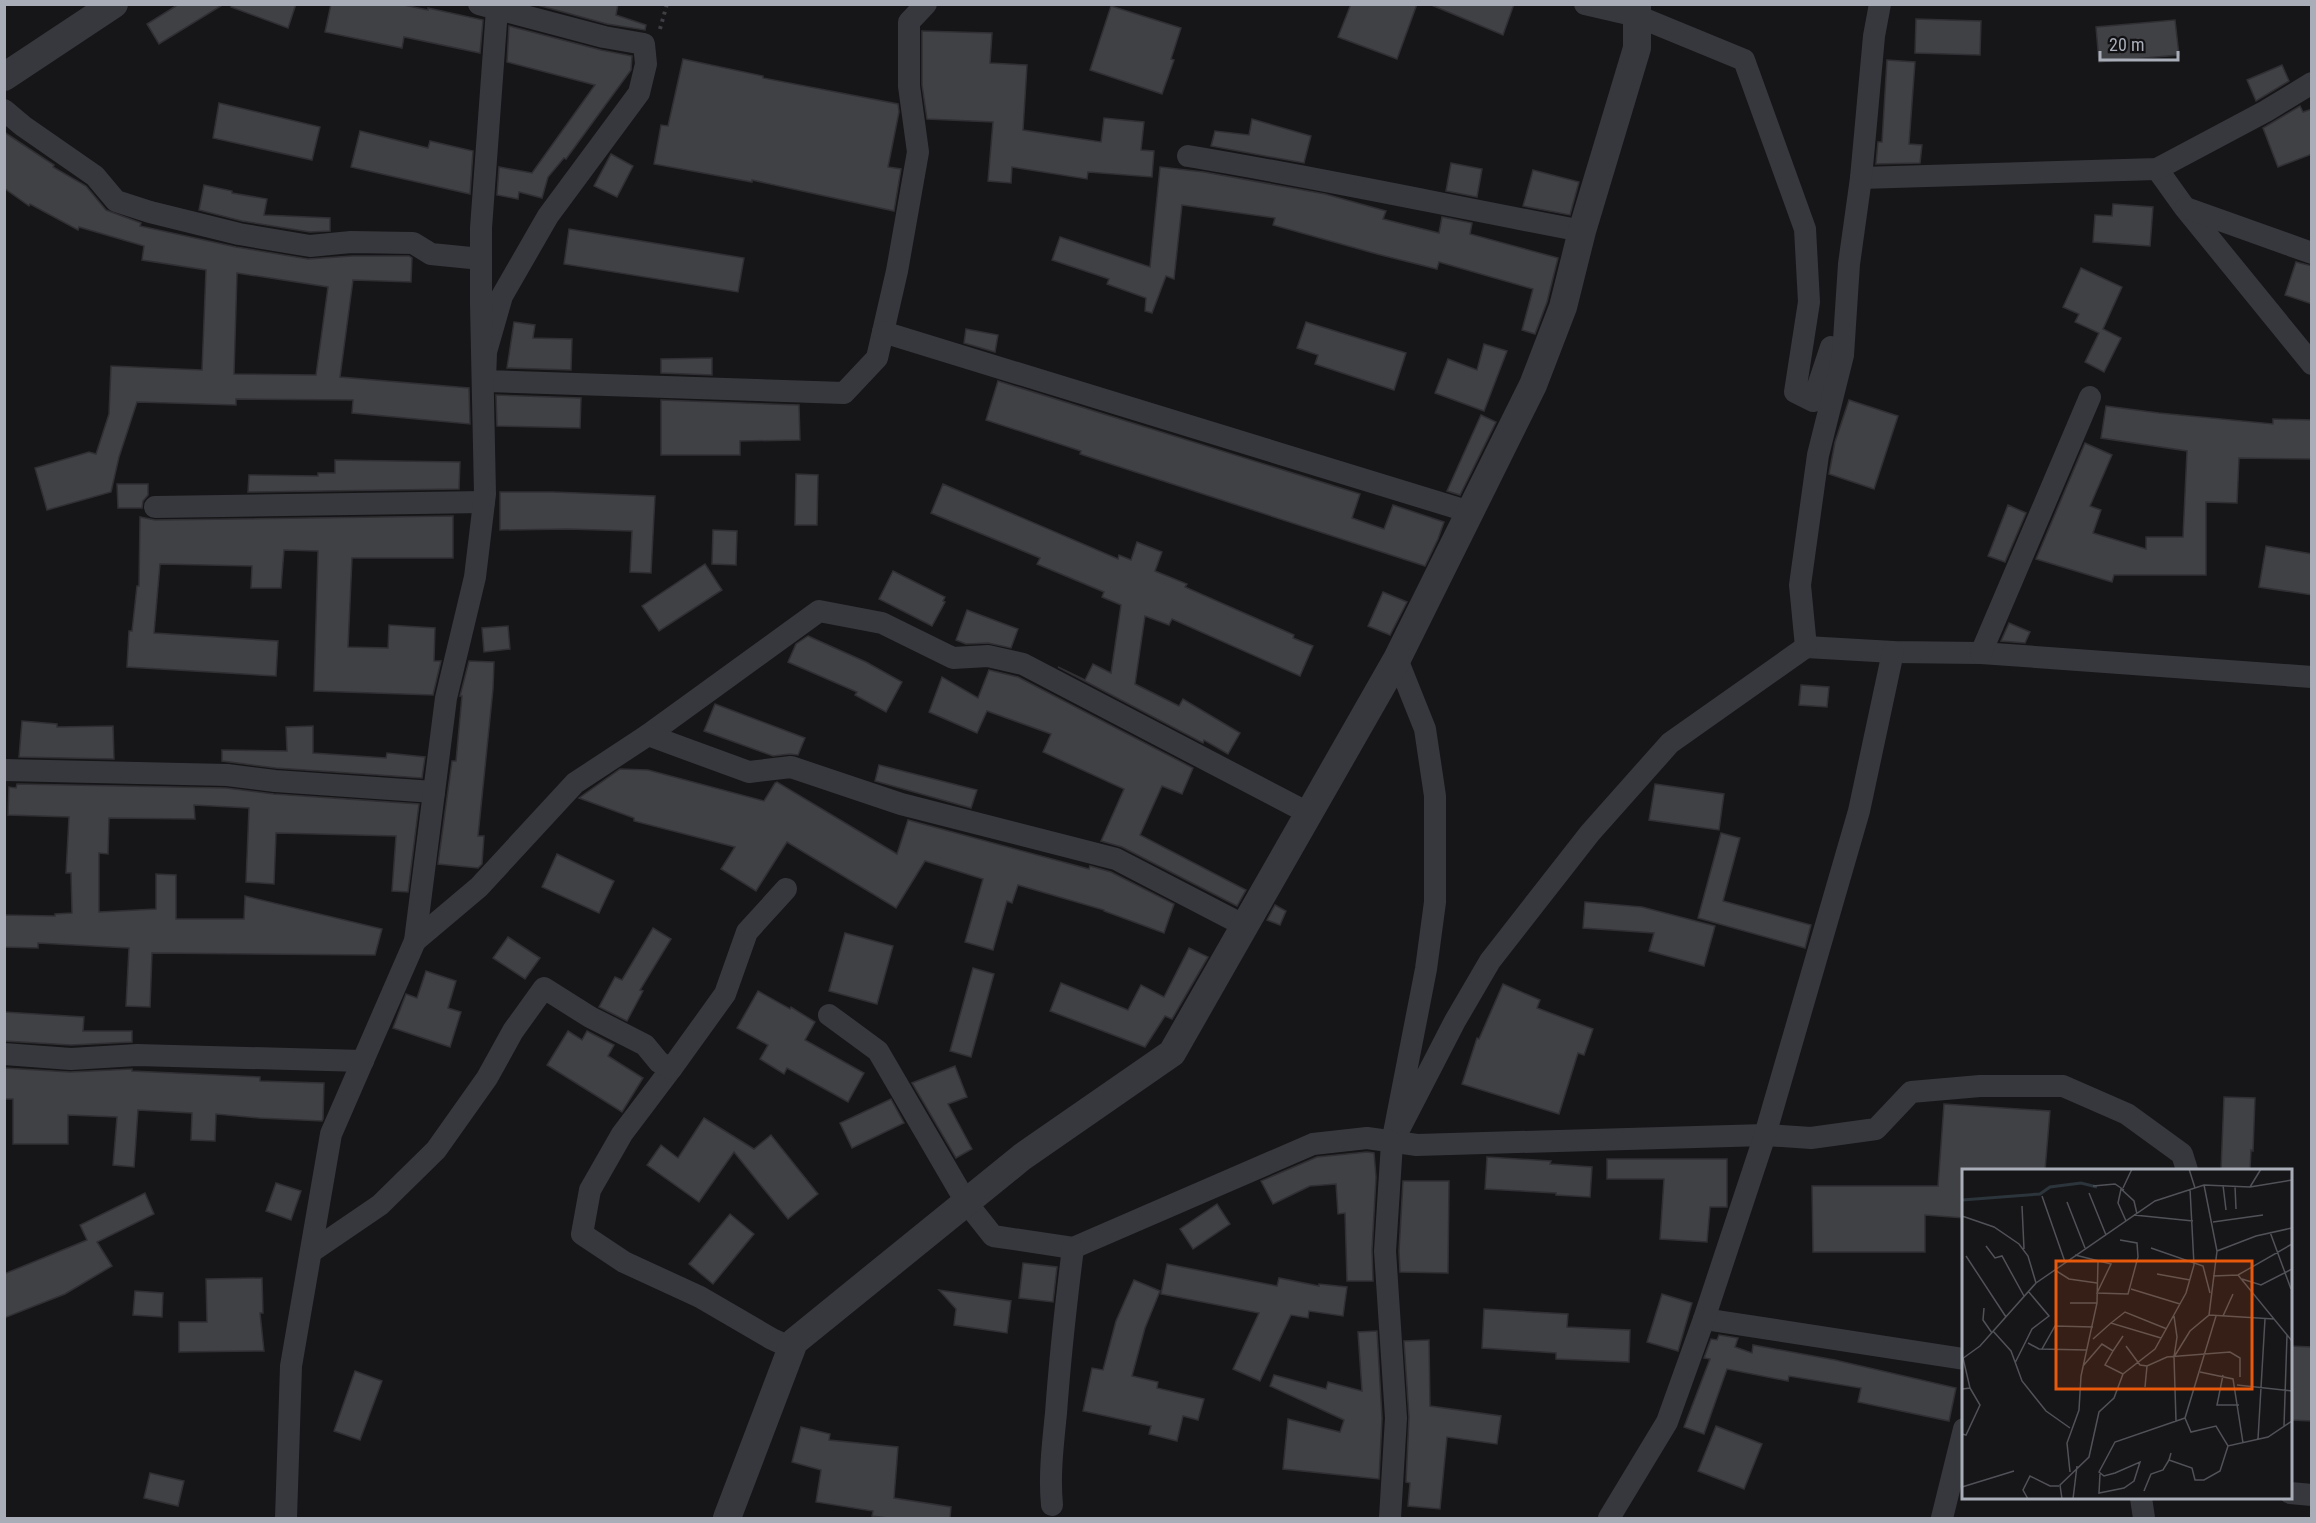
<svg xmlns="http://www.w3.org/2000/svg" width="2316" height="1523" viewBox="0 0 2316 1523" font-family="'Roboto Condensed',sans-serif">
<rect width="100%" height="100%" fill="#161618"/>
<g fill="#404145" stroke="#303034" stroke-width="1.5" fill-rule="evenodd">
<path d="M179,4H224L159,44L147,24Z"/>
<path d="M231,4H296L288,28L231,7Z"/>
<path d="M331,4H399L428,10V8L483,20L480,53L404,37L402,48L325,32Z"/>
<path d="M534,4H618L616,15L646,25L645,30L607,24Z"/>
<path d="M1351,4H1417L1397,59L1338,37Z"/>
<path d="M1429,4H1514L1503,35Z"/>
<path d="M1111,6L1181,28L1171,59L1174,60L1162,94L1090,70Z"/>
<path d="M1916,19L1981,21L1980,55L1915,53Z"/>
<path d="M2175,20L2179,55L2099,62L2096,27Z"/>
<path d="M509,26L601,50L632,56L631,70L566,159L564,158L548,177L542,198L519,192L518,199L497,195L499,167L532,173L595,85L507,62Z"/>
<path d="M922,31L992,33L990,63L1027,65L1023,130L1101,142L1104,118L1144,122L1141,150L1154,151L1152,177L1088,172L1087,179L1012,167L1011,183L988,181L993,122L927,119L922,85Z"/>
<path d="M683,59L763,76V78L898,104L899,112L888,167L901,169L894,211L752,180V182L654,164L661,125L668,126Z"/>
<path d="M1887,60L1915,62L1909,144L1922,145L1920,163L1876,164L1878,142H1882Z"/>
<path d="M2282,65L2289,81L2256,101L2247,80Z"/>
<path d="M219,103L320,127L312,160L213,138Z"/>
<path d="M2300,106L2303,112L2312,109V154L2278,167L2263,128Z"/>
<path d="M1252,119L1311,136L1304,163L1211,146L1215,131L1249,135Z"/>
<path d="M360,131L428,148L430,141L473,151L470,194L351,167Z"/>
<path d="M4,132L54,165L53,167L86,186L106,210L141,223L140,226L236,247L308,259L352,256H409L412,258L411,282L353,280L340,377L469,388L470,424L352,413L353,400L236,399V405L137,402L119,457L111,492L47,510L35,468L89,452L96,454L109,414L111,366L202,370L206,270L142,260L144,246L79,227L78,230L30,204L29,206L4,188ZM237,273L328,287L316,375L234,374Z"/>
<path d="M611,154L633,166L617,197L594,186Z"/>
<path d="M1451,163L1482,169L1477,197L1446,191Z"/>
<path d="M1160,167L1204,172L1325,194L1386,211L1383,219L1439,233L1442,217L1472,223L1470,234L1558,258L1547,302L1535,334L1522,330L1533,289L1439,262L1437,269L1377,254L1273,225L1275,218L1182,205L1174,279L1166,276L1152,313L1145,311L1146,298L1107,284L1109,279L1052,260L1060,237L1150,267Z"/>
<path d="M1533,170L1579,182L1570,215L1523,206Z"/>
<path d="M204,185L232,191V193L267,199L264,215L330,218V231L310,232L242,221L199,210Z"/>
<path d="M2113,204L2153,207L2150,246L2093,242L2095,215L2112,216Z"/>
<path d="M569,229L744,258L738,292L564,264Z"/>
<path d="M2296,262L2312,266V304L2285,295Z"/>
<path d="M2081,268L2122,287L2103,329L2121,338L2104,372L2085,362L2099,333L2075,322L2079,314L2063,307Z"/>
<path d="M514,322L535,325L533,338L572,339L571,370L507,368Z"/>
<path d="M1306,322L1406,353L1394,390L1315,364L1318,355L1297,348Z"/>
<path d="M966,329L998,335L995,352L964,343Z"/>
<path d="M1484,344L1507,351L1484,411L1435,393L1448,359L1477,370Z"/>
<path d="M712,358V375L661,373V359Z"/>
<path d="M998,381L1360,494L1352,518L1384,529L1393,505L1444,522L1438,539L1425,566L1080,454L1081,451L986,420Z"/>
<path d="M496,395L581,398L580,428L497,426Z"/>
<path d="M661,400L799,405L800,440L740,441V455H661Z"/>
<path d="M1849,400L1898,416L1874,489L1829,474L1835,442Z"/>
<path d="M2106,406L2159,413L2273,424V419L2312,420V459L2239,458L2237,503L2206,502V575H2114L2112,582L2036,559L2085,443L2112,455L2090,506L2101,510L2093,533L2146,549V537H2183L2187,451L2101,438Z"/>
<path d="M1481,415L1496,422L1460,495L1447,491Z"/>
<path d="M335,460L460,462L459,489L248,492L249,475L318,476V473H335Z"/>
<path d="M796,474L818,475L817,525H795Z"/>
<path d="M117,484H148V495L143,501L142,508H118Z"/>
<path d="M943,484L1118,559L1119,555L1131,560L1137,542L1162,552L1155,571L1187,584L1185,587L1294,635L1293,638L1313,646L1300,676L1172,619L1169,625L1145,616L1135,684L1179,706L1183,699L1240,733L1228,754L1204,740L1203,743L1058,667L1085,680L1093,664L1111,673L1121,605L1102,597L1104,592L1037,564L1040,558L931,513Z"/>
<path d="M500,492H553L655,496L651,573L630,572L632,531L568,529L500,530Z"/>
<path d="M2008,505L2026,513L2005,562L1988,556Z"/>
<path d="M453,516V558H352L348,647L388,648L389,625L435,628L434,661H441L433,695L314,691L318,551L284,550L281,588H251L252,566L160,564L154,633L278,641L276,676L127,667L129,631H132L137,586H139L140,517L155,520Z"/>
<path d="M713,530L737,531L736,565L712,564Z"/>
<path d="M2266,546L2312,554V595L2259,587Z"/>
<path d="M705,564L722,590L659,631L642,606Z"/>
<path d="M893,571L945,597L943,601L945,602L932,626L879,599Z"/>
<path d="M1383,592L1407,602L1390,635L1368,626Z"/>
<path d="M967,610L1018,629L1011,648L988,643L966,644L956,640Z"/>
<path d="M2009,623L2030,632L2025,643L2001,641Z"/>
<path d="M508,626L510,649L484,652L482,628Z"/>
<path d="M808,636L866,662L902,682L886,712L855,695L857,692L788,662L796,644Z"/>
<path d="M469,661L494,662L493,689L478,836H484L482,864L478,868L438,864L452,761H456L462,696H460Z"/>
<path d="M989,670L1018,677L1193,768L1182,794L1162,786L1140,835L1246,890L1237,906L1122,847L1101,841L1124,789L1043,752L1051,734L987,711L977,733L929,712L942,677L978,698Z"/>
<path d="M1801,685L1829,687L1827,707L1799,705Z"/>
<path d="M715,704L805,738L798,755L790,754L773,756L704,731Z"/>
<path d="M22,721L57,724V727L113,726L114,759L19,757Z"/>
<path d="M313,726V753L386,758L387,753L425,757L422,778L276,768L222,761V750L287,751L286,727Z"/>
<path d="M879,765L977,790L971,808L875,781Z"/>
<path d="M620,769L648,770L764,801L775,783L777,782L897,854L908,820L1089,869L1090,866L1111,872L1174,904L1164,933L1104,911V910L1018,885L1012,903L1007,901L993,950L965,942L983,879L925,861L896,908L787,842L756,891L721,869L735,847L634,821V818L579,798Z"/>
<path d="M17,784L226,788L274,794L419,804L408,892L392,891L396,836L276,833L274,884L246,882L249,808L194,805L195,819L109,818L108,854L99,853V912L156,909V874L176,875V919H244L245,896L382,929L375,955L152,953L150,1007L126,1006L129,948L38,943V948L4,947V915L55,916V914L72,913L71,873H66L69,817L8,815L9,787L16,788Z"/>
<path d="M1655,784L1724,794L1719,830L1649,820Z"/>
<path d="M1721,833L1740,838L1723,901L1811,925L1805,948L1698,918Z"/>
<path d="M557,854L614,881L599,913L542,887Z"/>
<path d="M1585,902L1642,907L1715,926L1704,966L1649,951L1654,933L1583,928Z"/>
<path d="M1275,905L1286,911L1280,925L1267,920Z"/>
<path d="M653,928L671,939L640,990L643,991L627,1021L599,1007L615,977L622,980Z"/>
<path d="M845,933L893,946L877,1004L829,991Z"/>
<path d="M508,937L540,958L525,979L493,958Z"/>
<path d="M1189,948L1208,957L1172,1019L1165,1016L1145,1047L1050,1011L1061,983L1128,1010L1141,985L1164,997Z"/>
<path d="M973,968L994,974L971,1057L950,1051Z"/>
<path d="M426,971L456,981L448,1008L461,1012L450,1047L393,1028L406,994L417,998Z"/>
<path d="M1503,984L1540,1000L1537,1008L1593,1029L1584,1055L1578,1053L1559,1114L1462,1084L1477,1038L1479,1039Z"/>
<path d="M758,991L790,1009L791,1007L815,1022L805,1040L864,1073L848,1102L787,1068L784,1074L760,1059L768,1045L737,1028Z"/>
<path d="M4,1012L84,1017L83,1031H132V1042L71,1045L4,1041Z"/>
<path d="M568,1031L582,1040L587,1031L614,1045L608,1056L643,1078L622,1112L547,1065Z"/>
<path d="M955,1066L967,1097L948,1104L972,1149L956,1158L912,1083Z"/>
<path d="M4,1068L70,1072L132,1069V1071L260,1077V1081L324,1083L323,1119L322,1121L259,1118L216,1114L215,1141L191,1140L192,1113L138,1110L134,1167L113,1165L117,1117L68,1115V1144H13V1099H4Z"/>
<path d="M2224,1097L2255,1098L2253,1151L2251,1150L2250,1170H2221Z"/>
<path d="M891,1099L904,1123L852,1148L840,1123Z"/>
<path d="M1944,1104L2050,1111L2045,1170H1964V1218L1925,1215V1252H1813L1812,1186H1938Z"/>
<path d="M704,1118L754,1149L771,1135L818,1194L788,1219L734,1152L699,1202L647,1165L661,1145L678,1158Z"/>
<path d="M1367,1152L1374,1153L1376,1177L1372,1250L1373,1281H1347L1345,1213L1338,1214L1336,1184L1310,1186L1273,1204L1261,1181L1317,1157Z"/>
<path d="M1487,1157L1551,1161L1550,1164L1592,1167L1590,1197L1556,1195V1193L1485,1189Z"/>
<path d="M1607,1159H1727V1207H1710L1707,1242L1660,1239L1664,1179H1607Z"/>
<path d="M1403,1181H1449L1448,1273L1400,1272L1399,1251Z"/>
<path d="M276,1183L301,1191L291,1220L266,1211Z"/>
<path d="M145,1193L154,1214L97,1242L112,1266L65,1294L4,1318V1274L87,1240L80,1225Z"/>
<path d="M1217,1204L1230,1224L1193,1249L1180,1229Z"/>
<path d="M730,1214L754,1234L713,1284L689,1264Z"/>
<path d="M1023,1263L1057,1267L1053,1302L1019,1298Z"/>
<path d="M1167,1264L1277,1286L1279,1278L1319,1286V1284L1347,1287L1343,1316L1309,1311L1308,1318L1291,1315L1260,1381L1233,1369L1259,1313L1161,1294Z"/>
<path d="M262,1278L263,1313H260L264,1351L179,1352V1322H207L206,1279Z"/>
<path d="M1134,1280L1160,1291L1145,1328L1132,1376L1158,1382L1157,1388L1204,1399L1198,1420L1183,1416L1177,1441L1149,1434L1151,1426L1083,1411L1092,1368L1103,1370L1116,1321Z"/>
<path d="M939,1290L1011,1301L1007,1333L954,1325L956,1309Z"/>
<path d="M135,1291L163,1293L162,1317L133,1315Z"/>
<path d="M1662,1294L1692,1303L1678,1351L1647,1342Z"/>
<path d="M1484,1309L1568,1314L1567,1327L1630,1330L1629,1362L1556,1359V1353L1482,1348Z"/>
<path d="M1377,1331L1382,1418L1379,1479L1283,1469L1288,1419L1340,1432L1344,1420L1270,1386L1274,1375L1326,1389L1328,1382L1362,1391L1358,1332Z"/>
<path d="M1719,1335L1738,1338L1735,1347L1752,1353L1753,1345L1835,1360L1956,1388L1949,1421L1858,1402L1861,1388L1789,1376L1788,1381L1727,1369L1704,1434L1684,1427L1710,1359L1704,1358L1711,1339L1717,1340Z"/>
<path d="M1429,1340L1430,1406L1501,1416L1497,1444L1447,1437L1440,1509L1408,1506L1410,1483L1406,1482L1409,1417L1404,1341Z"/>
<path d="M2290,1346L2312,1347V1421L2290,1420Z"/>
<path d="M355,1371L382,1381L360,1440L334,1431Z"/>
<path d="M1716,1426L1762,1444L1744,1489L1698,1471Z"/>
<path d="M801,1427L830,1434L829,1440L898,1447L894,1498L951,1507L950,1518H888L872,1516L873,1511L816,1502L821,1470L792,1462Z"/>
<path d="M150,1473L184,1481L178,1506L144,1498Z"/>
</g>
<g fill="none" stroke-linecap="round" stroke-linejoin="round">
<path stroke="#3d3f44" stroke-width="4" stroke-dasharray="3 4.5" stroke-linecap="butt" d="M660,29L667,4"/>
<g stroke="#37383d" stroke-width="22">
<path d="M479,4L604,37L644,44L646,64L639,93L548,216L502,296L486,352L485,381L844,393L877,358L897,271L918,152L909,86V22L926,4"/>
<path d="M1585,4L1637,16L1744,60L1805,229L1809,302L1795,392L1813,401L1831,347"/>
<path d="M4,110L23,126L95,176L116,201L150,212L239,234L310,246L351,242L413,243L431,254L481,259"/>
<path d="M1188,156C1320,178 1450,206 1582,231"/>
<path d="M2157,169L2185,208L2312,364"/>
<path d="M1861,178L2157,169L2266,111L2312,83"/>
<path d="M2186,208L2312,253"/>
<path d="M883,332L1470,512"/>
<path d="M155,507L484,502"/>
<path d="M1806,647L1893,652L1981,653L2312,677"/>
<path d="M1981,653L2090,397"/>
<path d="M1397,659L1425,729L1435,796V902L1426,969L1392,1143L1455,1021L1490,961L1590,833L1670,743L1806,647L1800,585L1818,455L1843,355L1849,264L1861,178L1874,36L1880,4"/>
<path d="M648,735L819,611L882,623L953,658L988,656L1023,664L1310,814"/>
<path d="M4,770L227,775L275,781L434,792"/>
<path d="M415,941L479,887L575,783L648,735L749,772L791,767L901,804L1116,859L1245,926"/>
<path d="M829,1015L878,1051L966,1202L993,1236L1073,1248L1313,1144L1367,1138L1417,1145L1765,1135L1811,1138L1876,1129L1911,1092L1980,1086H2063L2127,1114L2182,1154L2187,1170"/>
<path d="M4,1054L71,1059L137,1055L363,1061"/>
<path d="M671,1069L622,1134L590,1190L582,1234L624,1262L700,1297L772,1339L792,1348"/>
<path d="M311,1252L380,1205L436,1150L487,1078L513,1031L544,988L590,1017L645,1045L659,1062L671,1069L725,994L747,932L786,889"/>
<path d="M1704,1319L1964,1359"/>
<path d="M2290,1493L2312,1495"/>
<path d="M2141,1498L2144,1518"/>
<path d="M1052,1505C1049,1475 1053,1443 1056,1413C1060,1358 1066,1303 1073,1248"/>
<path d="M286,1518L291,1366L331,1134L415,941L446,698L475,577L485,494L481,304V228L497,9"/>
<path d="M1390,1518L1396,1418L1385,1251L1392,1143"/>
<path d="M1609,1518L1667,1422L1704,1319L1765,1135L1859,811L1893,652"/>
<path d="M1942,1518L1964,1429"/>
</g>
<g stroke="#37383d" stroke-width="28">
<path d="M4,77L114,4"/>
<path d="M727,1518L794,1342L1022,1157L1172,1053L1397,659L1533,385L1563,307L1582,231L1637,48V4"/>
</g>
</g>
<g transform="translate(1962 1169)">
<rect width="330" height="330" fill="#161618"/>
<path fill="none" stroke="#2c353c" stroke-width="3" d="M0,31L78,25L88,18L119,14L135,18"/>
<path fill="none" stroke="#505258" stroke-width="1.5" d="M227,0L233,19M261,16L264,41M131,17L153,15L162,21M273,17L274,40M288,18L299,0M161,19L170,0M127,24L144,66M80,27L103,93M105,33L123,79M60,37L62,80M172,46L231,52M0,47L32,58L57,75L66,87L74,114M164,52L156,34L159,20L172,32L175,45M251,53L301,46M308,63L329,120M24,77L33,89L40,87L62,127M189,79L241,97L248,124M255,82L294,67L330,59M113,86L149,95L135,124L166,125L176,88L175,74L158,71M4,87L44,148M93,101L107,110L135,114M195,105L228,111M276,106L330,172M251,107L276,106L330,75M280,110L299,116L330,100M169,120L218,135M108,134H135M22,139L21,151L30,164M247,146L312,150M212,147L215,168L212,188L228,162L247,146L255,82L242,16M254,147L223,249L229,263L254,257L266,277L306,268L330,252M261,147L271,125M149,154L163,143L205,160M31,162L49,182L60,212L84,242L108,259M131,170L149,154L199,169M66,174L77,180L125,181M164,177L178,196L185,197L205,188L268,183L278,189V208M80,180L93,157L131,158M151,182L143,196L161,205M212,188L214,252M0,190L18,177L74,114L193,32L242,16L288,18L330,11M53,194L70,160L87,147L66,122M121,197L140,175L151,182L161,167M238,203L271,210L281,274M261,206L255,236H277M275,216L330,222M183,218L185,197M0,220L8,219L1,189M322,257L325,166M0,265L4,266L18,236L8,219M296,270L303,150M209,284L207,291L230,299L233,311H242L258,302L266,277M108,303L105,274L117,241L119,207L135,134L136,92M138,305L137,324L162,319L172,312L178,293L153,304L142,307L137,303L153,273L223,249M0,318L52,302M182,322L189,305L201,301L207,291M66,330L61,321L68,307L88,317H97M100,330L98,316L127,288L137,243L152,229L161,205L193,180L224,124L232,96L228,20M111,330L115,297"/>
<path fill="#e8590c" fill-opacity="0.15" stroke="#e8590c" stroke-width="3" d="M94,92H290V220H94Z"/>
<rect width="330" height="330" fill="none" stroke="#a8adb8" stroke-width="3"/>
</g>
<rect width="2316" height="1523" fill="none" stroke="#a8adb8" stroke-width="12"/>
<path d="M2100 51v9h78v-9" fill="none" stroke="#a8adb8" stroke-width="3"/>
<text x="2109" y="51" font-size="18" fill="#a8adb8" stroke="#111113" stroke-width="4.5" paint-order="stroke">20 m</text>
</svg>
